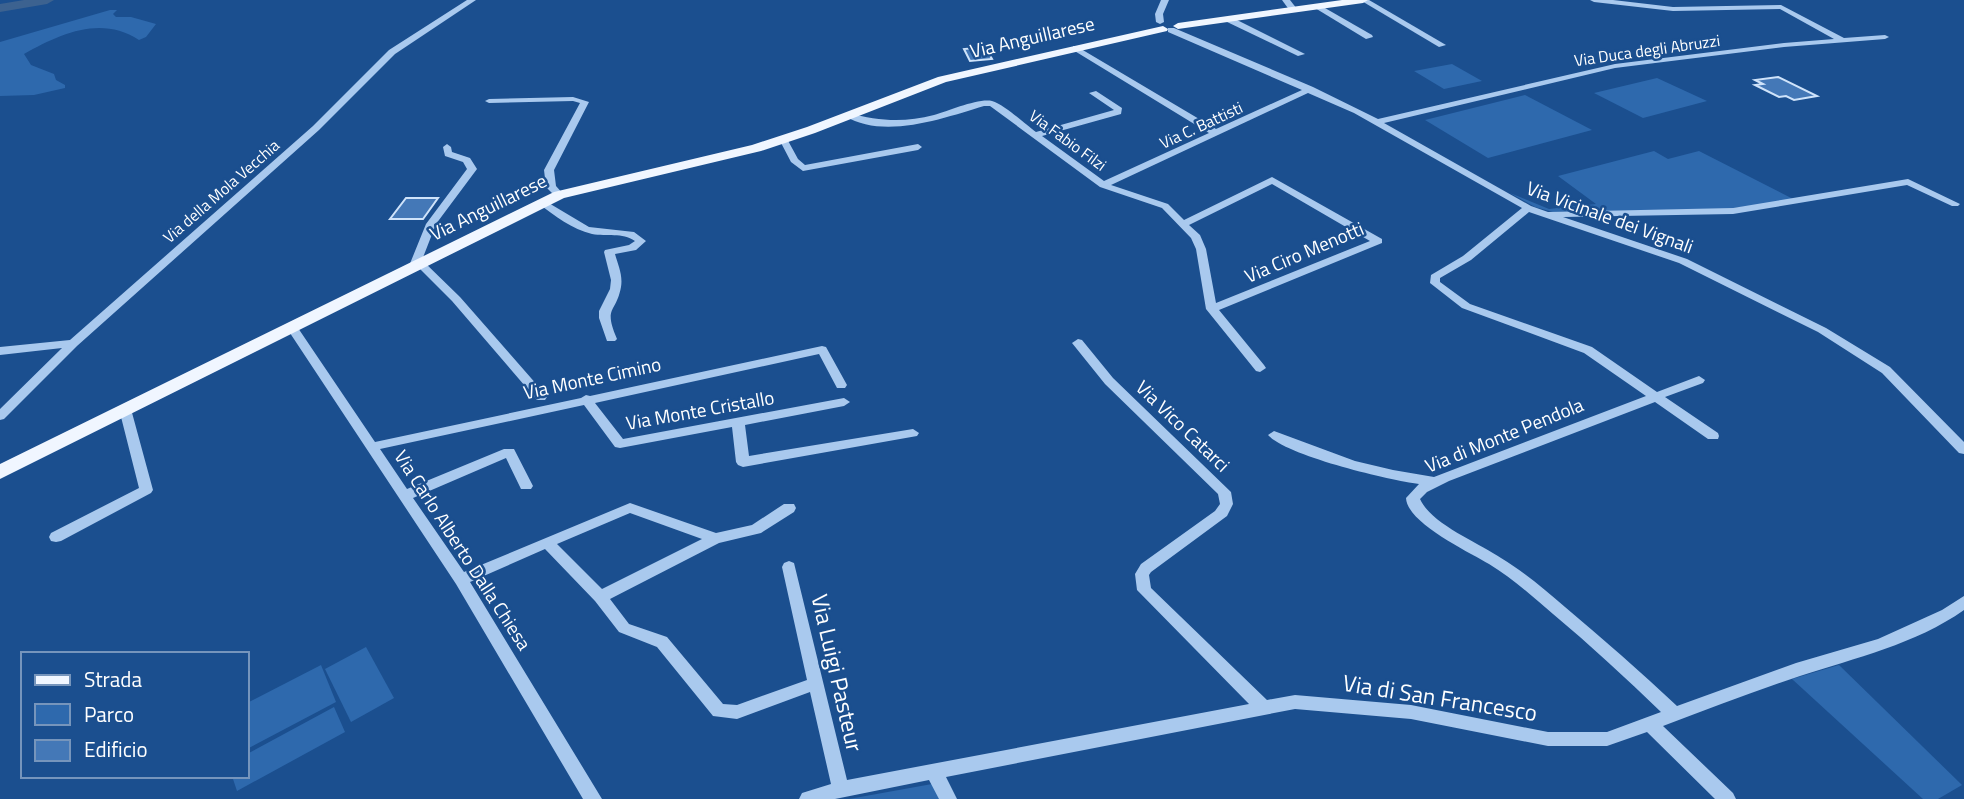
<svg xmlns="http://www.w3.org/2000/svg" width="1964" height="799" viewBox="0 0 1964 799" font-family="'Titillium Web',sans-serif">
<rect width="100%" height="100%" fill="#1b4f8f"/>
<g fill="#2e69ad">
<path d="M110,10H117L113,14L116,17H131L156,24L146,37L139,40C101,15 60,34 24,54L31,65L54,74L56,80L65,85V88L34,95L0,96V42Z"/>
<path d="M1452,64L1482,81L1444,89L1414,71Z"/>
<path d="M1657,78L1707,101L1643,118L1594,93Z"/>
<path d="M1525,95L1592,130L1488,158L1425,120Z"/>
<path d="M1654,151L1668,159L1699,151L1795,200L1725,209L1553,212L1535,207L1510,193L1549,209L1596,204L1558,176Z"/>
<path d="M366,647L394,698L351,722L325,669Z"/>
<path d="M321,665L336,702L247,749V703Z"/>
<path d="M1839,665L1962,785L1938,799H1923L1792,679Z"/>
<path d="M334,707L345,732L237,791L232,776H247V754Z"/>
<path d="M932,784L940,799H849Z"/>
</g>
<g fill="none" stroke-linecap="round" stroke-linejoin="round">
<path fill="#3c6290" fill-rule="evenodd" d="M24,0H54L47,4L0,12V4Z"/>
</g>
<g fill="#4478b7" stroke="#cfe3fa" stroke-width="2">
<path d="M985,47L992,59L970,61L964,49Z"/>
<path d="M1778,77L1817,96L1794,100L1786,96L1779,97L1755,85L1763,84L1755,80Z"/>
<path d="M406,198H438L423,219H390Z"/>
</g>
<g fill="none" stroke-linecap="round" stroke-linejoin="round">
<g fill="#a9c9ee" fill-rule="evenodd">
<path d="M467,0H476L395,54L319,130L77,346L4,419L0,420V409L62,348L0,355V347L70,340L313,126L389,50Z"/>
<path d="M1161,0H1169L1163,14L1164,22L1160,24L1156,22L1155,14Z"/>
<path d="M1282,0H1290L1297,9L1296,11H1290Z"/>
<path d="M1360,0H1369L1446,45L1439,47Z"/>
<path d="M1590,0H1613L1673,7L1781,5L1844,38L1885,35L1889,37L1885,39L1784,47L1615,68L1384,123L1531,206L1548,212L1733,208L1908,179L1960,204L1958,206H1952L1907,185L1733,214L1563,217L1687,259L1826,328L1890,367L1964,442V454L1959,453L1882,373L1818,332L1679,263L1529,212L1471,260L1440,278V282L1470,304L1592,347L1657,392L1699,376L1705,380L1703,383L1665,397L1718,433L1719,436L1718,439H1708L1655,402L1449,481L1427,492L1420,499C1431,524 1479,543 1501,558C1524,572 1545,590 1565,607C1603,639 1641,672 1677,706L1796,663L1878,639L1942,610L1964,596V610C1916,644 1855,658 1800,676C1754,691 1708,709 1663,726L1733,793L1736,799H1715L1647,732L1607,746H1548L1411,719L1295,709L946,777L957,799H939L929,780L835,799H799L802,793L831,784L810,692L737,719L713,716L657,647L619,632L595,601L545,549L470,582L602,799H583L456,584L286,327L292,324L296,325L375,442L581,398L586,395L590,396L822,346L826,347L847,385L845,388H837L819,354L595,403L623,439L844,398L850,402L844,406L745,425L749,456L913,429L919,433L917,436L743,467L738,465L736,462L732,427L620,448L615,447L584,405L380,449L407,489L504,449H514L533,486L531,489H521L506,458L413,498L464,572L630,503L716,533L752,525L784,504H794L796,508L794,512L761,533L719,543L610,599L629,624L667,637L723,704L737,705L807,680L782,567L784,563L789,561L794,563L847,780L1249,704L1137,590L1135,574L1141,564L1215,511L1220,504L1218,494L1105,384L1072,343L1078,339L1082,340L1113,378L1231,492L1233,504L1227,516L1151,572L1149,575L1151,588L1267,700L1295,695L1411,705L1548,732H1607L1661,712C1626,678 1590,645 1553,614C1532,596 1512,578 1489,564C1469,552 1407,523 1406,498L1419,484C1389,480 1287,456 1268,435L1274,431L1355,461L1393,470L1434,477L1646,396L1584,353L1462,308L1430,283L1431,275L1463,256L1522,208L1354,113L1308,93L1111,185L1168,204L1184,220L1272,177L1382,239V243L1219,310L1264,365L1266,368L1260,372L1256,371L1206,309L1196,249L1191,238L1162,208L1100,187L990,106H984C944,118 884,140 845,116L849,113C878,121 904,123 934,115C949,111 978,98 992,101C1005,105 1025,124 1036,132L1114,110L1089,93L1096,91L1122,108L1121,114L1042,136L1104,181L1209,133L1073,50V46H1076L1216,129L1302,90L1168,32V28H1174L1313,87L1378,119L1615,64L1784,43L1834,39L1780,9L1673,11L1594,2ZM1272,184L1370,241L1216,303L1206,249L1200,235L1189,225ZM630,513L702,539L602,589L557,544Z"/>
<path d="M1318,4L1372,35L1373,37L1366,39L1315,8L1314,6Z"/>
<path d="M1225,17H1231L1305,54L1298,56L1225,21Z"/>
<path d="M573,97L589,102L554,170L556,186L564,195L559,198L556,197L546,187L544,170L580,103L573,101L489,103L485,101L489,99Z"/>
<path d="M783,136L786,137L798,159L805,165L918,144L922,147L918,150L803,171L791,162L779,139Z"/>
<path d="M447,144L451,147L452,152L470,158L477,169L436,224L422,260L460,297L545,394L547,397L545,400H537L452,301L418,267L414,269L409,266L426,224L467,169L463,162L445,156L443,147Z"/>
<path d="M542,199L589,227L634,232L646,241L636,250L615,254C618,265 623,275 621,287C616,314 603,306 617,339L615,341H607L599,318V311L610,289L611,280L604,252L605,250L629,245L635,241C622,232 607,237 592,234C572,229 555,216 539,204V200Z"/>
<path d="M125,405L131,409L153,490L151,493L61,541L56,542L51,541L49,537L51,533L139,488L119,409Z"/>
</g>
<g fill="#f0f6ff" fill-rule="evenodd">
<path d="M1342,0H1368L1363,3L1178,29L1173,26L1178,23Z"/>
<path d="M1163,26L1168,29L1167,31L946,82L815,133L761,151L564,198L0,479V464L554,192L752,145L807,127L938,77Z"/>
</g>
</g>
<g text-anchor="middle" stroke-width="5" stroke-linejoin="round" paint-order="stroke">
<g font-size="16" fill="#fff" stroke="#1b4f8f">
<text transform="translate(1647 50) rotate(-8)" y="6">Via Duca degli Abruzzi</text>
<text transform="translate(1201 125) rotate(-25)" y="6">Via C. Battisti</text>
<text transform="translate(1068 140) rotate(36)" y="6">Via Fabio Filzi</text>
<text transform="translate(221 191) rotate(-41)" y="6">Via della Mola Vecchia</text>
</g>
<g font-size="19" fill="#fff" stroke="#1b4f8f">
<text transform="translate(1032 37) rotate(-13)" y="7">Via Anguillarese</text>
<text transform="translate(488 207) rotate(-26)" y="7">Via Anguillarese</text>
<text transform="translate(1610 217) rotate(20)" y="7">Via Vicinale dei Vignali</text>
<text transform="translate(1304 252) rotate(-23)" y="7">Via Ciro Menotti</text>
<text transform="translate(592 378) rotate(-12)" y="7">Via Monte Cimino</text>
<text transform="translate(700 410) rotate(-10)" y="7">Via Monte Cristallo</text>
<text transform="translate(1183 426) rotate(44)" y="7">Via Vico Catarci</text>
<text transform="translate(1504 435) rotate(-22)" y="7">Via di Monte Pendola</text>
<text transform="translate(463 550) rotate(57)" y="7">Via Carlo Alberto Dalla Chiesa</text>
</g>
<g font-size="23" fill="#fff" stroke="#1b4f8f">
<text transform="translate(837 673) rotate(77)" y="8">Via Luigi Pasteur</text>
<text transform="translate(1440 698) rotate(9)" y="8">Via di San Francesco</text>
</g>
</g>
<rect x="21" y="652" width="228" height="126" fill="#1b4f8f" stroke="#7695bc" stroke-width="2"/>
<rect x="35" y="675" width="35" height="10" fill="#f0f6ff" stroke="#7695bc" stroke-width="2"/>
<text x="84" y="687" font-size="21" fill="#ffffff">Strada</text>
<rect x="35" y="704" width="35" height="21" fill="#2e69ad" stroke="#7695bc" stroke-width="2"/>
<text x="84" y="722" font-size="21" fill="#ffffff">Parco</text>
<rect x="35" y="740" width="35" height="21" fill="#4478b7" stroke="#7695bc" stroke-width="2"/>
<text x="84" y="757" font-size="21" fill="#ffffff">Edificio</text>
</svg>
